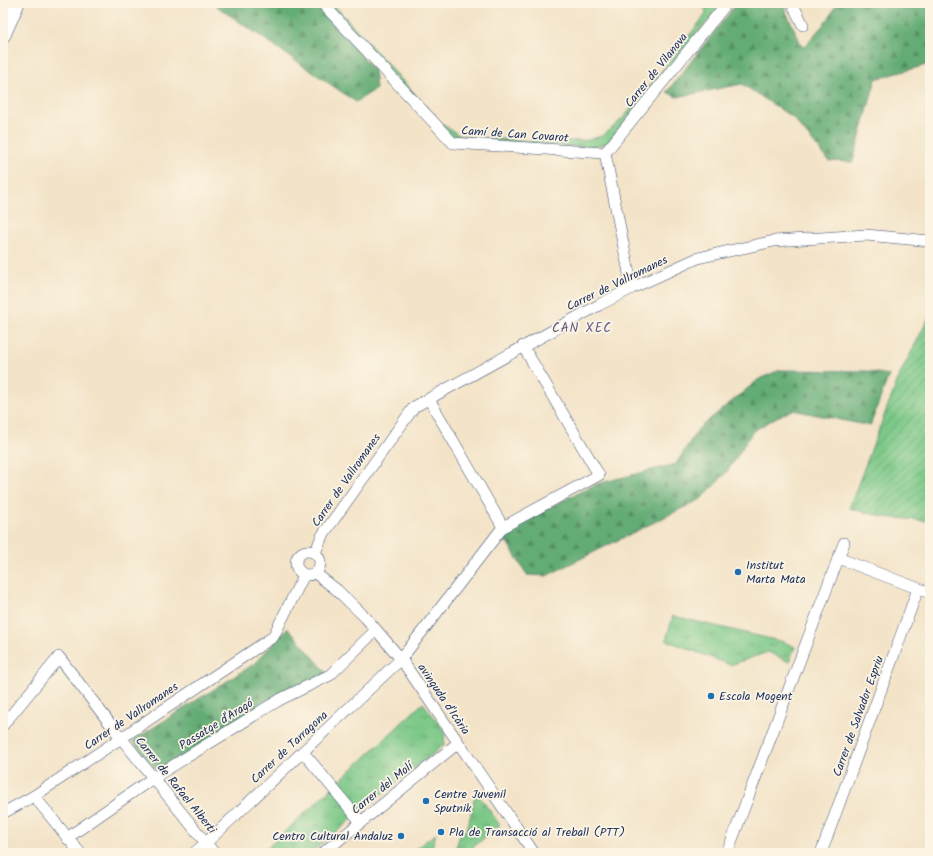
<svg xmlns="http://www.w3.org/2000/svg" width="933" height="856" viewBox="0 0 933 856" font-family="Kalam,sans-serif">
<defs>
<pattern id="grass-tufts" width="24" height="20" patternUnits="userSpaceOnUse"><rect width="24" height="20" fill="#7bc887"/><path d="M3 7l-1-3M5 7V3M7 7l1-3M15 17l-1-3M17 17v-4M19 17l1-3" fill="none" stroke="#64a372"/></pattern>
<pattern id="forest-firs" width="22" height="20" patternUnits="userSpaceOnUse"><rect width="22" height="20" fill="#64ac74"/><path d="M5 1l3.5 6h-7zM16 11l3.5 6h-7z" fill="#528c62"/></pattern>
<pattern id="garden-furrows" width="10" height="10" patternUnits="userSpaceOnUse"><rect width="10" height="10" fill="#7bc887"/><path d="M-1 1l2-2M0 10L10 0M9 11l2-2" fill="none" stroke="#64a372"/></pattern>
</defs>
<rect width="100%" height="100%" fill="#fcf5e5"/>
<filter id="ink" filterUnits="userSpaceOnUse"><feTurbulence type="fractalNoise" baseFrequency=".025" numOctaves="2"/><feDisplacementMap in="SourceGraphic" scale="8" xChannelSelector="R" yChannelSelector="G"/><feConvolveMatrix kernelMatrix="1 2 1 2 8 2 1 2 1" color-interpolation-filters="sRGB"/></filter>
<filter id="wash" filterUnits="userSpaceOnUse"><feTurbulence type="fractalNoise" baseFrequency=".012" numOctaves="4" result="noise"/><feDisplacementMap in="SourceGraphic" scale="16" xChannelSelector="R" yChannelSelector="G"/><feGaussianBlur stdDeviation="0.9" result="paint"/><feColorMatrix in="noise" values="0 0 0 0 0 0 0 0 0 0 0 0 0 0 0 0 0 1.4 0 .05"/><feComposite in="paint" operator="in"/></filter>
<g filter="url(#wash)">
<rect width="100%" height="100%" fill="#f3e3c7"/>
<g fill="url(#grass-tufts)" stroke="#4b7c72">
<path d="M325,3H332L441,123L460,136L477,138L557,142L588,140L602,136L611,129L623,118L650,86L706,14L705,7L702,3H714L717,10L607,143L591,148L459,139L445,131Z"/>
<path d="M673,616L784,642L795,647L789,662L768,652L730,665L666,640Z"/>
<path d="M423,703L445,731L444,745L310,853H262Z"/>
<path d="M476,792L500,825L466,853H454L461,832L467,830Z"/>
<path d="M436,834L431,850L441,853H409Z"/>
</g>
<g fill="url(#forest-firs)" stroke="#406e69">
<path d="M212,3H317L374,70L376,89L356,102Z"/>
<path d="M737,3H782L803,48L829,18L837,3H930V64L876,79L853,162L829,161L792,117L742,84L677,97L667,92Z"/>
<path d="M780,370L867,371L889,375L870,426L793,410L777,417L753,431L727,472L701,499L546,576L527,575L505,539V529L596,484L676,464L698,429L759,379Z"/>
<path d="M288,628L327,673L158,772L132,741L254,664Z"/>
</g>
<path fill="url(#garden-furrows)" stroke="#4b7c72" d="M930,315V521L884,517L849,508L900,374Z"/>
</g>
<g filter="url(#ink)">
<g fill="none" stroke-linecap="round" stroke-linejoin="round">
<defs>
<g id="street">
<path d="M322,3L453,143L605,153"/>
<path d="M792,3L803,25"/>
<path d="M605,153L727,3"/>
<path d="M605,153L632,288"/>
<path d="M429,399L503,527"/>
<circle cx="308" cy="563" r="12"/>
<path d="M315,553L322,536L414,407L599,305L632,288L698,258L774,241L866,235L930,241"/>
<path d="M838,558L930,593"/>
<path d="M315,573L337,590L366,618L401,659L534,853"/>
<path d="M3,725L59,657L121,738L214,853"/>
<path d="M303,752L361,822"/>
<path d="M34,796L80,853"/>
<path d="M3,813L34,796L273,637L304,575"/>
<path d="M67,838L153,778L266,708L281,699L330,675L376,630"/>
<path d="M194,853L206,843L401,659L503,527L599,475L523,346"/>
<path d="M323,853L458,743"/>
<path d="M727,853L844,543"/>
<path d="M821,853L918,589"/>
</g>
<path id="secondary" d="M3,35L17,3"/>
</defs>
<use href="#street" stroke="#3b4a6e" stroke-width="12"/>
<use href="#secondary" stroke="#3b4a6e" stroke-width="16"/>
<use href="#street" stroke="#fff" stroke-width="11"/>
<use href="#secondary" stroke="#fff" stroke-width="15"/>
</g>
</g>
<g fill="#1f6fb2" stroke="#fcf5e5" stroke-width="1.5">
<circle cx="738" cy="572" r="4"/>
<circle cx="711" cy="696" r="4"/>
<circle cx="426" cy="801" r="4"/>
<circle cx="441" cy="832" r="4"/>
<circle cx="401" cy="836" r="4"/>
</g>
<g text-anchor="middle" stroke-width="3.5" stroke-linejoin="round" paint-order="stroke">
<g font-size="12" fill="#1b2f5e" stroke="#fcf5e5">
<text transform="translate(656 70) rotate(-51)" y="4">Carrer de Vilanova</text>
<text transform="translate(515 134) rotate(4)" y="4">Camí de Can Covarot</text>
<text transform="translate(617 283) rotate(-26)" y="4">Carrer de Vallromanes</text>
<text transform="translate(346 480) rotate(-55)" y="4">Carrer de Vallromanes</text>
<text transform="translate(444 699) rotate(56)" y="4">avinguda d'Icària</text>
<text transform="translate(131 716) rotate(-34)" y="4">Carrer de Vallromanes</text>
<text transform="translate(858 716) rotate(-70)" y="4">Carrer de Salvador Espriu</text>
<text transform="translate(216 724) rotate(-32)" y="4">Passatge d'Aragó</text>
<text transform="translate(289 747) rotate(-43)" y="4">Carrer de Tarragona</text>
<text transform="translate(176 785) rotate(51)" y="4">Carrer de Rafael Alberti</text>
<text transform="translate(382 788) rotate(-39)" y="4">Carrer del Molí</text>
</g>
<g font-size="12" fill="#1b2f5e" stroke="#fcf5e5" text-anchor="start">
<text x="746" y="569">Institut<tspan x="746" dy="14">Marta Mata</tspan></text>
<text x="719" y="700">Escola Mogent</text>
<text x="434" y="798">Centre Juvenil<tspan x="434" dy="14">Sputnik</tspan></text>
<text x="449" y="836">Pla de Transacció al Treball (PTT)</text>
<text x="393" y="840" text-anchor="end">Centro Cultural Andaluz</text>
</g>
<g font-size="13" letter-spacing="1" fill="#635b8b" stroke="#fcf5e5">
<text x="582" y="332">CAN XEC</text>
</g>
</g>
<rect width="933" height="856" fill="none" stroke="#fcf5e5" stroke-width="16"/>
</svg>
